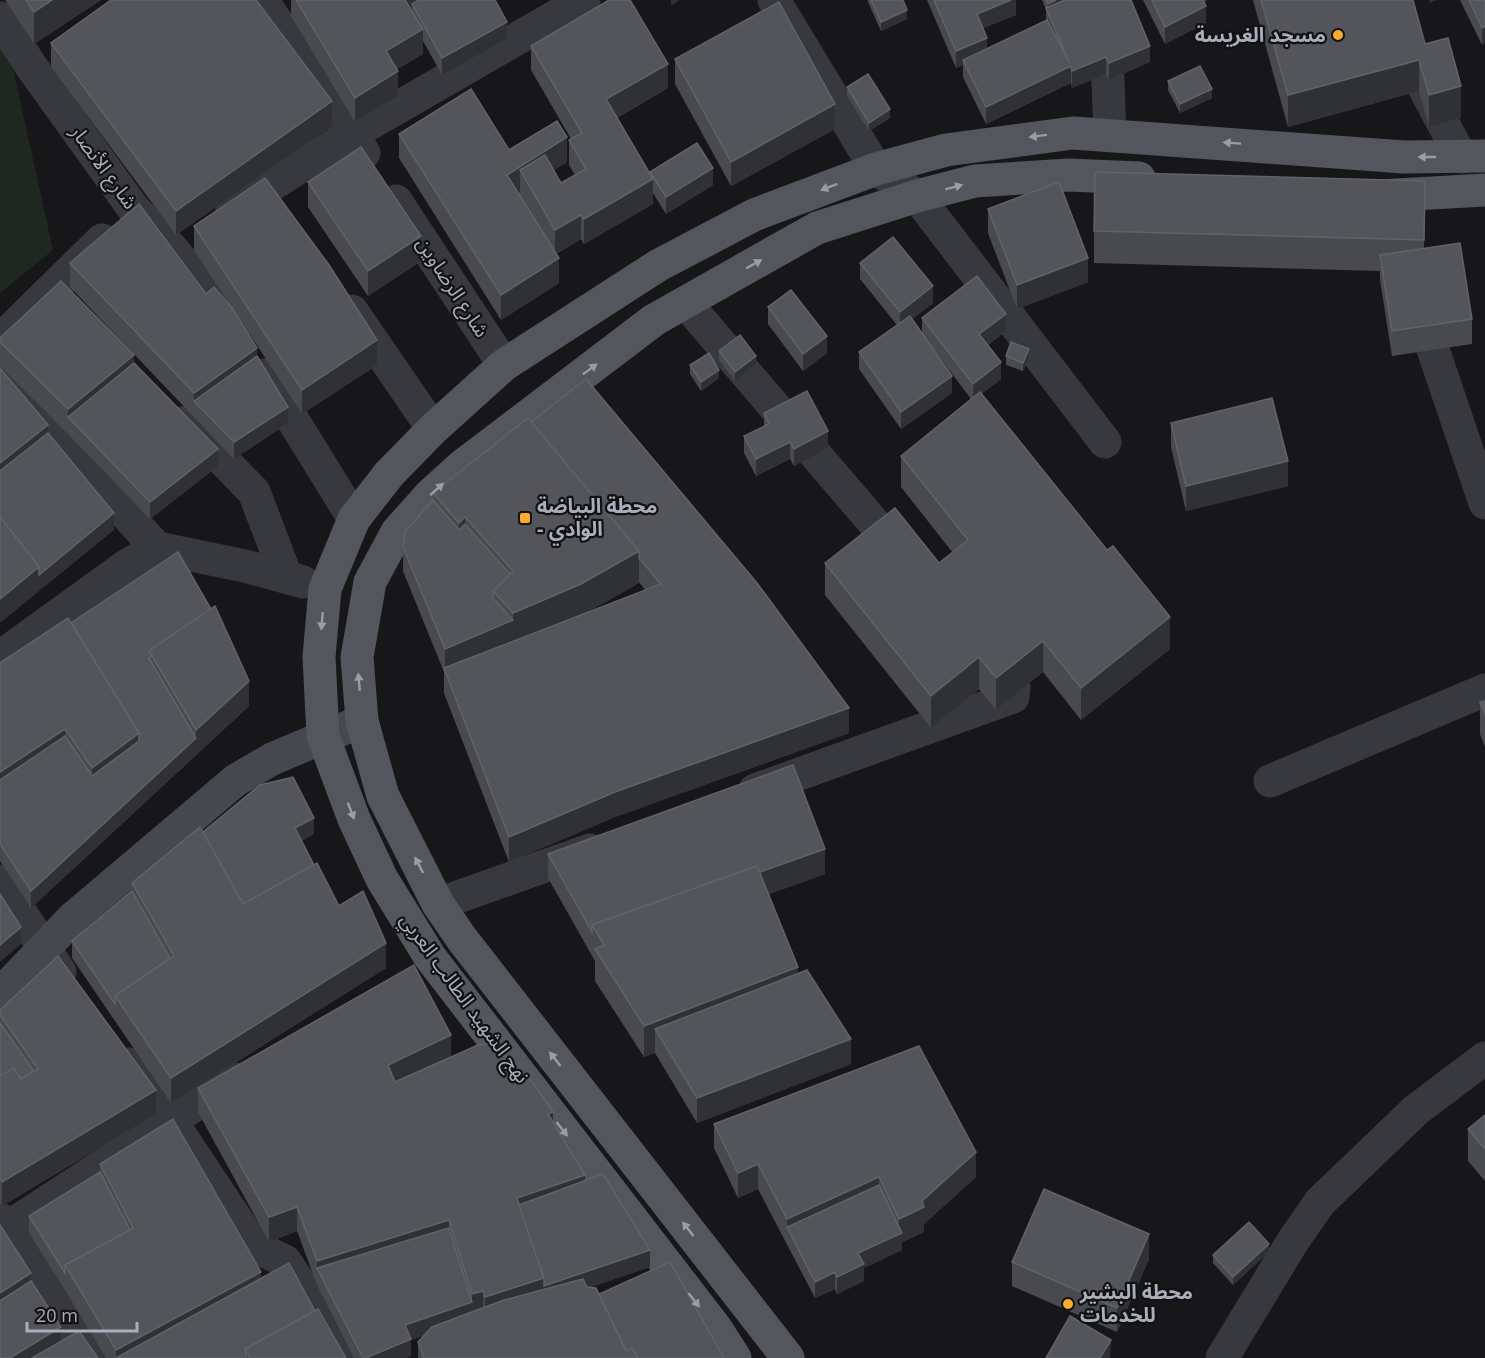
<svg xmlns="http://www.w3.org/2000/svg" width="1485" height="1358" viewBox="0 0 1485 1358" font-family="'Open Sans','Noto Sans Arabic',sans-serif">
<rect width="100%" height="100%" fill="#171719"/>
<path fill="#1f2820" d="M0,46L12,64L53,250L0,293Z"/>
<g fill="none" stroke-linecap="round" stroke-linejoin="round">
<g stroke="#38393f" stroke-width="33">
<path d="M262,0L364,153"/>
<path d="M774,0L876,169L917,196L1105,442"/>
<path d="M1089,0L1107,56L1110,134"/>
<path d="M0,18L31,66L133,208L174,251L234,327"/>
<path d="M1422,84L1461,157"/>
<path d="M396,201L504,365"/>
<path d="M232,210L352,134L584,0"/>
<path d="M686,303L903,557"/>
<path d="M1419,308L1485,503"/>
<path d="M352,311L433,429"/>
<path d="M0,340L102,240"/>
<path d="M265,375L354,519"/>
<path d="M0,377L157,548"/>
<path d="M186,422L254,492L286,576"/>
<path d="M0,657L126,566L157,548L245,566L303,582"/>
<path d="M1270,781L1485,690"/>
<path d="M755,790L1013,697L1014,687L991,660"/>
<path d="M0,881L60,972"/>
<path d="M438,904L590,850"/>
<path d="M129,1064L170,1119L254,1246L285,1261L306,1292L343,1358"/>
<path d="M0,1219L93,1358"/>
<path d="M7,1228L235,1079"/>
<path d="M1222,1358L1293,1241L1320,1202L1416,1110L1485,1058"/>
</g>
<path stroke="#46484f" stroke-width="33" d="M0,994L74,917L236,780L272,759L362,721"/>
<g stroke="#54565e" stroke-width="33">
<path d="M1379,196L1485,190"/>
<path d="M735,1358L715,1327L430,957L382,879L354,819L323,736L319,657L325,589L354,519L389,474L433,429L504,365L659,265L754,215L876,169L946,150L1073,133L1404,157L1485,156"/>
<path d="M788,1358L462,939L438,904L383,796L362,721L357,657L370,582L397,532L430,495L462,466L654,320L817,228L917,196L975,181L1069,175L1139,178"/>
</g>
</g>
<g fill="#484a4e" fill-rule="evenodd">
<path d="M5,0H101L34,44Z"/>
<path d="M291,0H495L507,39L442,75L423,41V54L397,69L398,96L355,122L291,16Z"/>
<path d="M868,0H903L907,19L881,31L868,2Z"/>
<path d="M927,0H1016V15L983,28L987,49L1046,20V10L1042,0H1131L1150,62L1109,80L1106,74L1072,88L1071,83L986,124L963,77V65L956,68Z"/>
<path d="M1143,0H1207L1204,2L1206,23L1165,44Z"/>
<path d="M1253,0H1413L1425,44L1461,118L1429,127L1419,91L1288,127Z"/>
<path d="M1460,0H1485L1482,45Z"/>
<path d="M51,43L332,126L176,235L51,67Z"/>
<path d="M531,46L668,88L617,118L650,174V172L713,185L666,214L653,193V204L584,244L581,239L556,254L559,283L501,320L399,158V134L509,150L567,162L554,170L561,183L575,175L569,165V140L571,139L531,70Z"/>
<path d="M675,59L835,129L731,186L675,84Z"/>
<path d="M1168,81L1212,98L1180,113L1168,90Z"/>
<path d="M847,87L890,118L869,131L847,96Z"/>
<path d="M1425,181L1424,248L1472,319V344L1392,356L1380,280V271L1094,263V231Z"/>
<path d="M308,182L421,261L368,296L308,207Z"/>
<path d="M988,209L1088,282L1017,309L988,233Z"/>
<path d="M194,226L377,365L302,414L241,321L288,423L234,459L70,287V263L206,294L230,305L194,250Z"/>
<path d="M860,263L933,303L912,319L922,333V318L1006,331L988,345L1001,379L981,394L1170,649L1081,720L1043,672L996,710L979,689L931,728L825,595V563H939L953,553L901,487V456L971,399L935,351L952,393L901,429L859,369V352L897,325L860,279Z"/>
<path d="M768,307L827,353L803,371L768,324Z"/>
<path d="M0,338L134,363L218,466L150,519L68,434L0,366Z"/>
<path d="M719,351L756,364L735,381L719,360Z"/>
<path d="M1006,356L1029,357L1023,371L1006,365Z"/>
<path d="M690,365L719,378L701,391L690,374Z"/>
<path d="M764,413L828,448L794,466L790,459L756,476L744,453V436L764,426Z"/>
<path d="M531,422L849,733L615,817L509,862L444,693V672L403,571V547L433,500V493ZM639,582L645,590L586,613L639,583Z"/>
<path d="M1171,423L1288,486L1186,511L1171,447Z"/>
<path d="M178,552L249,706L31,908L0,861V663L71,623Z"/>
<path d="M1485,701V747L1480,734V702Z"/>
<path d="M203,832L314,834L301,841L314,865L339,906L386,968L171,1103L72,958V941L132,891V883Z"/>
<path d="M548,854L825,874L769,894L798,974L851,1064L697,1123L655,1053L644,1057L595,981V961L548,878Z"/>
<path d="M0,1010L156,1114L2,1206L0,1203Z"/>
<path d="M451,1057L553,1121L585,1181L650,1267L591,1287L599,1294L724,1358H418V1342L425,1335L411,1340V1356L406,1358H354L317,1285L297,1231L269,1242L198,1112V1088Z"/>
<path d="M1485,1115V1181L1468,1161V1129Z"/>
<path d="M714,1124L976,1177L924,1224V1232L902,1242V1250L864,1268V1281L837,1294L835,1289L815,1298L758,1189L738,1198L714,1148Z"/>
<path d="M100,1164L261,1279L315,1311L346,1358H106L65,1290L29,1233V1216L100,1172Z"/>
<path d="M1269,1252L1233,1285L1213,1263V1255Z"/>
<path d="M1149,1259L1117,1332L1012,1286V1262Z"/>
</g>
<g fill="#303134">
<path d="M52,0H101L34,44V12Z"/>
<path d="M404,0H440L412,4V18Z"/>
<path d="M671,0H679L671,6Z"/>
<path d="M1010,0H1016V15L977,31V14Z"/>
<path d="M1056,0H1073L1048,13V4Z"/>
<path d="M1429,0H1437L1429,3Z"/>
<path d="M1206,6V23L1165,44V27Z"/>
<path d="M907,10V19L881,31V22Z"/>
<path d="M507,22V39L442,75V58Z"/>
<path d="M1485,26V43L1482,45V28Z"/>
<path d="M423,29V54L386,76V51Z"/>
<path d="M987,38V55L963,60V65L956,68V51Z"/>
<path d="M1150,46V62L1109,80V63Z"/>
<path d="M1106,57V74L1072,88V71Z"/>
<path d="M1419,60V91L1288,127V95Z"/>
<path d="M668,64V88L606,124V99Z"/>
<path d="M1071,66V83L986,124V107Z"/>
<path d="M398,71V96L355,122V98Z"/>
<path d="M1461,86V118L1429,127V95Z"/>
<path d="M1212,89V98L1180,113V104Z"/>
<path d="M332,101V126L176,235V211Z"/>
<path d="M835,104V129L731,186V162Z"/>
<path d="M890,109V118L869,131V123Z"/>
<path d="M567,137V162L529,186L520,170V192L507,200V175Z"/>
<path d="M713,168V185L666,214V197Z"/>
<path d="M653,179V204L584,244V219Z"/>
<path d="M581,215V239L555,254V230Z"/>
<path d="M421,236V261L368,296V271Z"/>
<path d="M559,258V283L501,320V295Z"/>
<path d="M1088,258V282L1017,309V285Z"/>
<path d="M933,286V303L900,329V312Z"/>
<path d="M1006,314V331L979,351V334Z"/>
<path d="M827,336V353L803,371V354Z"/>
<path d="M377,340V365L302,414V390Z"/>
<path d="M257,348V373L194,401V418V393Z"/>
<path d="M1029,349V357L1023,371V363Z"/>
<path d="M134,355V380L68,417V409Z"/>
<path d="M756,356V364L735,381V372Z"/>
<path d="M1001,362V379L973,401V384Z"/>
<path d="M719,370V378L701,391V382Z"/>
<path d="M952,376V393L901,429V412Z"/>
<path d="M288,407V423L234,459V442Z"/>
<path d="M48,425V450L0,488V463Z"/>
<path d="M828,431V448L794,466V449Z"/>
<path d="M790,442V459L756,476V459Z"/>
<path d="M218,449V466L150,519V502Z"/>
<path d="M1288,461V486L1186,511V486Z"/>
<path d="M114,513V530L0,623V599L39,567Z"/>
<path d="M465,517V549L459,555V523Z"/>
<path d="M639,551V583L581,616L445,670V649L513,620V613Z"/>
<path d="M1170,617V649L1081,720V688Z"/>
<path d="M1043,641V672L996,710V678Z"/>
<path d="M979,657V689L931,728V696Z"/>
<path d="M249,681V706L31,908V891L196,738V730Z"/>
<path d="M849,708V733L615,817L509,862V837L615,792Z"/>
<path d="M65,729V753L0,797V772Z"/>
<path d="M139,733V757L92,793V768Z"/>
<path d="M314,818V834L295,845V828Z"/>
<path d="M825,849V874L604,952V945L595,931Z"/>
<path d="M21,927V944L0,962V945Z"/>
<path d="M386,943V968L171,1103V1078Z"/>
<path d="M798,967V998L655,1029V1053L644,1057V1026Z"/>
<path d="M451,1035V1060L388,1090V1065Z"/>
<path d="M851,1039V1064L697,1123V1098Z"/>
<path d="M156,1090V1114L2,1206V1182Z"/>
<path d="M553,1112V1137L548,1114Z"/>
<path d="M976,1152V1177L924,1224V1232L902,1242V1250L864,1268V1281L837,1294V1277L858,1253L899,1234V1219L922,1201Z"/>
<path d="M758,1164V1189L738,1198V1173Z"/>
<path d="M585,1175V1200L517,1206V1198Z"/>
<path d="M879,1177V1202L787,1227V1219Z"/>
<path d="M297,1207V1231L269,1242V1217Z"/>
<path d="M449,1220V1245L317,1268V1261Z"/>
<path d="M1149,1234V1259L1117,1332V1308Z"/>
<path d="M1269,1244V1252L1233,1285V1277Z"/>
<path d="M650,1250V1267L544,1303L485,1322V1297L544,1278Z"/>
<path d="M261,1272V1297L116,1358V1350Z"/>
<path d="M835,1272V1289L815,1298V1282Z"/>
<path d="M31,1273V1298L0,1318V1293Z"/>
<path d="M483,1291V1316L411,1340V1356L406,1358H366L405,1325L472,1302V1294Z"/>
<path d="M61,1327V1344L38,1358H10Z"/>
<path d="M1111,1340L1110,1358H1100Z"/>
</g>
<g fill="#53555a" stroke="#606369" stroke-width="1.5">
<path d="M26,0H52L34,12Z"/>
<path d="M111,0H256L332,101L176,211L51,43Z"/>
<path d="M296,0H405L423,29L386,51L398,71L355,98Z"/>
<path d="M419,0H495L507,22L442,58L412,4Z"/>
<path d="M609,0H630L668,64L606,99L653,179L584,219L581,215L555,230L520,170L545,155L561,183L586,169L569,140L582,133L531,46Z"/>
<path d="M871,0H903L907,10L881,22Z"/>
<path d="M934,0H1011L977,14L987,38L956,51Z"/>
<path d="M1046,0H1056L1048,4Z"/>
<path d="M1065,0H1131L1150,46L1109,63L1106,57L1072,71L1071,66L986,107L963,60L1047,20L1069,62L1046,8Z"/>
<path d="M1152,0H1203L1206,6L1165,27Z"/>
<path d="M1261,0H1413L1425,44L1448,38L1461,86L1429,95L1419,60L1288,95Z"/>
<path d="M1469,0H1485V26L1482,28Z"/>
<path d="M779,2L835,104L731,162L675,59Z"/>
<path d="M1200,66L1212,89L1180,104L1168,81Z"/>
<path d="M868,74L890,109L869,123L847,87Z"/>
<path d="M471,89L509,150L557,121L567,137L507,175L559,258L501,295L399,134Z"/>
<path d="M697,143L713,168L666,197L650,172Z"/>
<path d="M361,147L421,236L368,271L308,182Z"/>
<path d="M1095,172L1425,181L1424,240L1094,231Z"/>
<path d="M265,178L329,265L377,340L302,390L194,226Z"/>
<path d="M1059,182L1088,258L1017,285L988,209Z"/>
<path d="M139,204L206,294L214,287L232,308L257,348L194,393L70,263Z"/>
<path d="M893,237L933,286L900,312L860,263Z"/>
<path d="M1460,243L1472,319L1392,331L1380,255Z"/>
<path d="M977,276L1006,314L979,334L1001,362L973,384L922,318Z"/>
<path d="M61,281L134,355L68,409L0,342V338Z"/>
<path d="M791,290L827,336L803,354L768,307Z"/>
<path d="M910,316L952,376L901,412L859,352Z"/>
<path d="M740,335L756,356L735,372L719,351Z"/>
<path d="M1011,342L1029,349L1023,363L1006,356Z"/>
<path d="M709,353L719,370L701,382L690,365Z"/>
<path d="M257,356L288,407L234,442L194,401Z"/>
<path d="M134,363L218,449L150,502L68,417Z"/>
<path d="M0,368L48,425L0,463Z"/>
<path d="M586,379L757,583L849,708L615,792L509,837L444,668L661,584L639,558V551L531,422Z"/>
<path d="M807,391L828,431L794,449L790,442L756,459L744,436L769,424L764,413Z"/>
<path d="M980,392L1107,550L1113,546L1170,617L1081,688L1043,641L996,678L979,657L931,696L825,563L895,508L939,563L968,540L901,456Z"/>
<path d="M1272,398L1288,461L1186,486L1171,423Z"/>
<path d="M528,418L639,551L581,584L513,613L493,591L513,571L465,517L459,523L433,493Z"/>
<path d="M48,433L114,513L39,575V567L0,517V471Z"/>
<path d="M433,500L459,530L465,524L510,574L493,591V598L513,620L445,649L403,547L405,532Z"/>
<path d="M0,517L39,567L0,599Z"/>
<path d="M178,552L211,609L149,651L153,656L149,658L196,738L31,891L0,844V780L65,736L92,776L139,741V733L71,623Z"/>
<path d="M215,606L249,681L196,730L149,651Z"/>
<path d="M68,618L139,733L92,768L65,729L0,772V663Z"/>
<path d="M1485,701V715L1480,702Z"/>
<path d="M793,765L825,849L760,872L757,866L592,925V932L548,854Z"/>
<path d="M293,777L314,818L295,828L314,865L243,904L203,832L260,785Z"/>
<path d="M200,827L243,904L317,863L339,906L363,891L386,943L171,1078L115,996L174,956L132,883Z"/>
<path d="M757,866L798,967L644,1026L595,949L604,945L592,925Z"/>
<path d="M132,891L170,958L115,996V1004L72,941Z"/>
<path d="M0,894L21,927L0,945Z"/>
<path d="M58,956L156,1090L2,1182L0,1179V1076L14,1068L21,1079L38,1069L0,1015V1010Z"/>
<path d="M414,965L451,1035L388,1065L395,1082L478,1045L492,1043L527,1078L529,1077L553,1112L548,1114L585,1175L517,1198L544,1278L485,1297L483,1291L472,1294L449,1220L317,1261L297,1207L269,1217L198,1088Z"/>
<path d="M807,970L851,1039L697,1098L655,1029Z"/>
<path d="M0,1023L34,1071L21,1079L14,1068L0,1076Z"/>
<path d="M919,1046L976,1152L922,1201L924,1207L899,1219L879,1177L787,1219L758,1164L738,1173L714,1124Z"/>
<path d="M1485,1115V1149L1468,1129Z"/>
<path d="M173,1119L261,1272L116,1350L65,1265L133,1228L100,1164Z"/>
<path d="M100,1172L130,1230L65,1265V1273L29,1216Z"/>
<path d="M603,1174L650,1250L544,1286V1278L519,1205Z"/>
<path d="M879,1185L902,1233L858,1253L864,1264L837,1277L835,1272L815,1282L787,1227Z"/>
<path d="M1044,1189L1149,1234L1117,1308L1012,1262Z"/>
<path d="M1249,1222L1269,1244L1233,1277L1213,1255Z"/>
<path d="M0,1225L31,1273L0,1293Z"/>
<path d="M449,1228L472,1302L405,1325L411,1339L366,1358H363L317,1268Z"/>
<path d="M670,1262L724,1358H638L632,1348L626,1351L599,1294Z"/>
<path d="M289,1263L315,1311L245,1349L246,1358H116Z"/>
<path d="M583,1279L587,1287L596,1288L626,1351L632,1348L638,1358H424L418,1342L432,1327L504,1300Z"/>
<path d="M31,1281L61,1327L10,1358H0V1301Z"/>
<path d="M318,1309L346,1358H250L245,1349Z"/>
<path d="M1070,1316L1111,1340L1100,1358H1046Z"/>
<path d="M79,1331L98,1358H32Z"/>
</g>
<defs><path id="oneway-solid" d="M-6-.8H1V-3.2L6.5 0L1 3.2V.8H-6Z" transform="scale(1.5)"/></defs>
<g fill="#989da8">
<use href="#oneway-solid" transform="translate(1038 136) rotate(173)"/>
<use href="#oneway-solid" transform="translate(1232 143) rotate(-176)"/>
<use href="#oneway-solid" transform="translate(1427 157) rotate(-180)"/>
<use href="#oneway-solid" transform="translate(829 187) rotate(159)"/>
<use href="#oneway-solid" transform="translate(954 187) rotate(-15)"/>
<use href="#oneway-solid" transform="translate(754 264) rotate(-29)"/>
<use href="#oneway-solid" transform="translate(590 369) rotate(-37)"/>
<use href="#oneway-solid" transform="translate(437 489) rotate(-42)"/>
<use href="#oneway-solid" transform="translate(322 621) rotate(95)"/>
<use href="#oneway-solid" transform="translate(359 682) rotate(-95)"/>
<use href="#oneway-solid" transform="translate(351 811) rotate(69)"/>
<use href="#oneway-solid" transform="translate(419 865) rotate(-117)"/>
<use href="#oneway-solid" transform="translate(555 1059) rotate(-128)"/>
<use href="#oneway-solid" transform="translate(562 1129) rotate(52)"/>
<use href="#oneway-solid" transform="translate(688 1229) rotate(-128)"/>
<use href="#oneway-solid" transform="translate(694 1300) rotate(52)"/>
</g>
<g fill="#fbab2e" stroke="#121214" stroke-width="2">
<circle cx="1338" cy="35" r="6"/>
<rect x="519" y="512" width="12" height="12" rx="3"/>
<circle cx="1068" cy="1304" r="6"/>
</g>
<g text-anchor="middle" stroke-width="4.5" stroke-linejoin="round" paint-order="stroke">
<g font-size="20" font-weight="bold" fill="#a9afba" stroke="#121214" text-anchor="start">
<text x="1326" y="42" text-anchor="end">مسجد الغريسة</text>
<text x="537" y="513">محطة البياضة<tspan x="537" dy="23">- الوادي</tspan></text>
<text x="1080" y="1299">محطة البشير<tspan x="1080" dy="23">للخدمات</tspan></text>
</g>
<g font-size="20" fill="#a9afba" stroke="#121214">
<text transform="translate(104 167) rotate(54)" y="7">شارع الأنصار</text>
<text transform="translate(453 287) rotate(57)" y="7">شارع الرضاوين</text>
<text transform="translate(465 998) rotate(54)" y="7">نهج الشهيد الطالب العربي</text>
</g>
</g>
<path d="M27 1322v9h110v-9" fill="none" stroke="#a9afba" stroke-width="3"/>
<text x="36" y="1322" font-size="18" fill="#a9afba" stroke="#121214" stroke-width="4.5" paint-order="stroke">20 m</text>
</svg>
